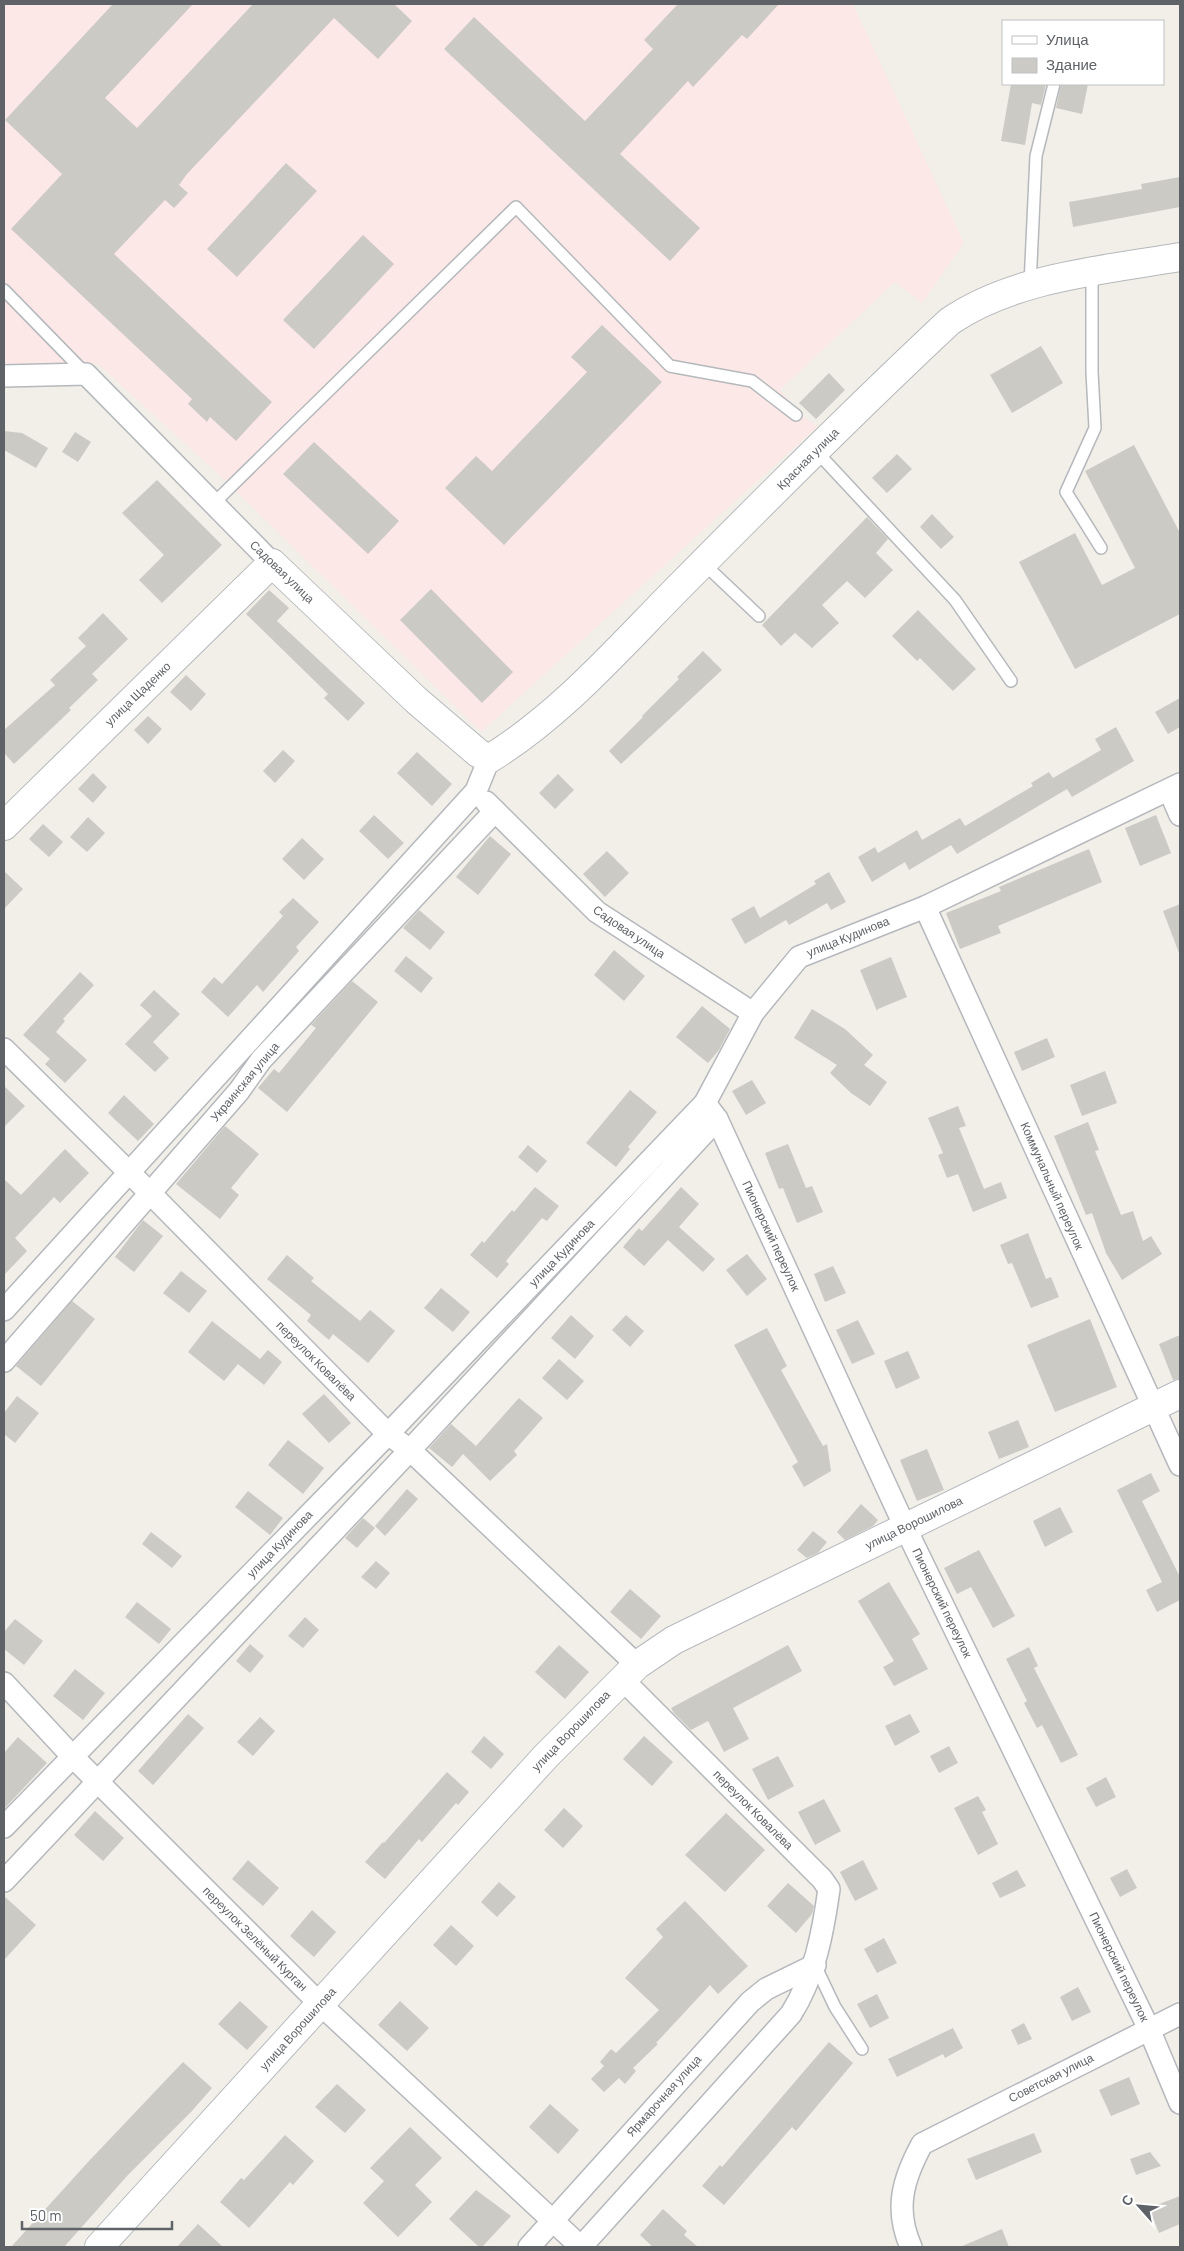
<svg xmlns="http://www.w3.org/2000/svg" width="1184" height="2251" viewBox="0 0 1184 2251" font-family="Barlow,sans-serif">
<rect width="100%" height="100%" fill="#f1efe8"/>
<path fill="#fce8e6" d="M4,4H853L964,243L922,303L895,282L780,390L805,418L818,426L481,732L231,486L98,364L4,365Z"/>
<g fill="#cccac5">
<path d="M113,4H193L105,98L137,128L253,4H394L412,21L378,59L334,18L187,174L179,185L188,193L174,208L165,200L114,254L272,402L236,441L210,417L207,422L188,404L192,399L11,229L62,174L5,120Z"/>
<path d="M678,4H779L747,39L742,35L693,87L688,81L620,154L700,228L670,261L444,49L474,17L585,121L653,49L644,40Z"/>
<path d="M1011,84H1046L1041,105L1032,103L1025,145L1001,141Z"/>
<path d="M1061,84H1088L1082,114L1056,108Z"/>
<path d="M286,163L317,191L237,277L207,249Z"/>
<path d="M1180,177V207L1073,227L1069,202L1142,189L1141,184Z"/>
<path d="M363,235L394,264L314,349L283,320Z"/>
<path d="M602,325L662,382L504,545L445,488L476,456L492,471L587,372L571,357Z"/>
<path d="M1041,346L1063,383L1012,413L990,375Z"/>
<path d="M829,373L845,390L816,419L799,403Z"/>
<path d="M4,431L22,433L48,448L36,468L4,450Z"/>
<path d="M75,432L91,442L78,462L62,452Z"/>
<path d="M314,442L399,521L368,554L283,474Z"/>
<path d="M1134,445L1180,533V614L1075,669L1019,562L1075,533L1102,585L1135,568L1085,471Z"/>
<path d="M897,454L912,469L887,493L872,478Z"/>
<path d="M157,480L222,545L162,603L139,580L164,555L122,513Z"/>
<path d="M932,514L954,537L941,549L920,527Z"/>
<path d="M867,517L888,539L876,553L893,570L865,598L847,581L822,605L839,623L812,648L795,633L781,646L762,625Z"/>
<path d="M431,589L513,672L482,703L400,620Z"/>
<path d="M269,590L289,608L277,621L365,703L348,721L324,698L328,694L246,614Z"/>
<path d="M918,610L976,669L953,691L920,658L917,661L892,636Z"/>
<path d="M103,613L128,639L92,674L98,680L69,708L71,710L14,764L4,753V730L55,685L50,680L86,646L78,638Z"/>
<path d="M703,651L722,670L621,764L609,751L643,717L642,716L679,679L677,677Z"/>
<path d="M186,675L206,694L191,711L170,692Z"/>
<path d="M1180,698V727L1168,734L1155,712Z"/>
<path d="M148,716L162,729L148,744L134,730Z"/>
<path d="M1116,727L1134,761L1072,797L1067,789L957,854L951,845L909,870L905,862L872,882L858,857L875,847L878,853L917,830L922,840L960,818L965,826L1033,786L1031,783L1049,772L1053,778L1101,750L1095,739Z"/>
<path d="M283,750L295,761L275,783L263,771Z"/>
<path d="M417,752L452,784L432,806L397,773Z"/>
<path d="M93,773L107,787L93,803L78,789Z"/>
<path d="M558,774L574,790L555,809L539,793Z"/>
<path d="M374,815L404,843L388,859L359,831Z"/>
<path d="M1156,815L1171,853L1140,866L1125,828Z"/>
<path d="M88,817L105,833L87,852L70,837Z"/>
<path d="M43,824L63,842L49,857L29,839Z"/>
<path d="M490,836L511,854L478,895L456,877Z"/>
<path d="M302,838L324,859L304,880L282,859Z"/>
<path d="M1089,849L1102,882L998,926L1001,933L960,949L946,913L1001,891L999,887Z"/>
<path d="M607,851L629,873L605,897L583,874Z"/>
<path d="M4,871L23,889L4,909Z"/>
<path d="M829,872L846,902L831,910L827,903L789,925L786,920L745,944L731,919L754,906L760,918L816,884L814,881Z"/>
<path d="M293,898L319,922L296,947L299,951L263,992L257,985L228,1017L201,992L214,977L222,984L283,916L279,912Z"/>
<path d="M1180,904V952L1179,953L1163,911Z"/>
<path d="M419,910L445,932L430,950L403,928Z"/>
<path d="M614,950L645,976L624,1001L594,975Z"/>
<path d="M406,956L433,978L421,993L394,971Z"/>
<path d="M891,957L907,997L878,1009L877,1011L860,970Z"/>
<path d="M80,972L94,985L63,1019L65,1021L56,1032L87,1060L65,1083L45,1064L50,1059L23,1035Z"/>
<path d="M352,981L378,1002L287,1112L258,1088L274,1069L279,1073L316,1028L311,1025Z"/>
<path d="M154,990L180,1014L153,1042L169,1058L155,1072L125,1044L152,1016L140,1005Z"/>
<path d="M702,1006L730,1029L719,1050L708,1063L676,1037Z"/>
<path d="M812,1009L845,1029L873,1055L864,1065L887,1082L870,1106L851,1093L830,1073L837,1065L794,1038Z"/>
<path d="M1047,1038L1055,1057L1022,1071L1014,1052Z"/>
<path d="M1105,1071L1117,1103L1082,1116L1070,1085Z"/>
<path d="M752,1080L766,1103L746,1115L732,1091Z"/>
<path d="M4,1086L25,1106L4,1127Z"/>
<path d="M630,1090L657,1112L628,1147L630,1149L616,1167L586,1143Z"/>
<path d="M124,1095L154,1124L138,1141L108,1113Z"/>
<path d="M958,1106L966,1126L959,1128L984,1189L1001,1182L1007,1198L973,1212L958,1174L947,1178L938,1155L943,1153L928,1118Z"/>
<path d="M1088,1122L1099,1150L1095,1151L1121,1215L1133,1211L1143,1241L1151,1236L1162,1254L1122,1280L1106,1253L1092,1213L1086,1215L1054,1136Z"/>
<path d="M225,1126L259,1154L231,1188L239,1195L220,1219L176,1184Z"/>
<path d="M788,1144L806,1188L812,1186L823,1212L797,1223L783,1188L779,1189L765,1153Z"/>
<path d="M528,1145L547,1161L537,1173L518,1157Z"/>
<path d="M65,1149L89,1173L60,1203L54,1197L15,1238L27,1251L4,1275V1179L21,1195Z"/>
<path d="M535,1187L559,1206L547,1221L542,1218L506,1261L509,1264L497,1278L470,1255L482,1241L484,1243L512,1210L514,1212Z"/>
<path d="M681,1187L699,1204L679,1227L715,1259L703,1272L668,1240L644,1266L623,1247L639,1228L642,1231Z"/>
<path d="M143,1220L163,1236L134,1272L115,1257Z"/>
<path d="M1028,1233L1046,1279L1051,1277L1059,1297L1031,1308L1012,1263L1008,1264L1000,1245Z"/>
<path d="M747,1254L767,1279L747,1296L726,1270Z"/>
<path d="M287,1255L314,1278L311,1281L360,1321L370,1310L395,1331L368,1363L333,1334L329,1340L307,1321L311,1315L267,1279Z"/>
<path d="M833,1266L846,1293L825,1302L814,1274Z"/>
<path d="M181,1271L207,1291L189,1313L163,1293Z"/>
<path d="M441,1288L470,1312L453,1332L424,1308Z"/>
<path d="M72,1301L95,1319L41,1386L16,1366Z"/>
<path d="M571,1315L594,1336L575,1359L551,1338Z"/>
<path d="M626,1315L644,1331L630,1347L612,1330Z"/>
<path d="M1090,1319L1117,1387L1055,1412L1027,1345Z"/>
<path d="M858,1320L875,1354L852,1364L836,1330Z"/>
<path d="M212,1321L260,1359L268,1350L282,1362L264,1385L238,1364L224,1381L188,1352Z"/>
<path d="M767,1328L787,1366L781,1370L823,1446L827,1444L831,1471L804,1487L792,1466L798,1462L734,1345Z"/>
<path d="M1180,1335V1379L1173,1380L1159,1344Z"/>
<path d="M908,1351L920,1378L896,1389L884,1361Z"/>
<path d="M559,1359L584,1381L567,1400L542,1378Z"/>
<path d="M324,1394L351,1423L329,1443L302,1414Z"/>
<path d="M17,1396L39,1413L15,1443L4,1434V1413Z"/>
<path d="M519,1398L543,1418L514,1451L517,1455L490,1481L463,1454L452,1467L429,1448L451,1424L476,1446Z"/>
<path d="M1018,1420L1029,1447L999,1459L988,1432Z"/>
<path d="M288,1440L324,1468L303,1494L268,1465Z"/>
<path d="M927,1449L944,1490L917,1501L900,1460Z"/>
<path d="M1151,1473L1160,1491L1142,1501L1180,1577V1600L1157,1612L1146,1590L1162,1582L1117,1490Z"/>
<path d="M407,1489L418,1499L385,1536L375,1526Z"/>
<path d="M248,1491L283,1518L270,1535L235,1507Z"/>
<path d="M861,1504L878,1520L873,1526L845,1540L837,1532Z"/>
<path d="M1060,1507L1073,1532L1045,1547L1033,1521Z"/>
<path d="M363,1518L375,1528L357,1548L345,1538Z"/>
<path d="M813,1531L827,1542L818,1553L807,1558L797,1550Z"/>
<path d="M151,1532L182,1556L172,1568L142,1544Z"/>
<path d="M979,1550L1015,1616L993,1628L971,1587L957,1594L944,1568Z"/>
<path d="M376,1561L390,1573L376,1589L361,1577Z"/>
<path d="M889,1582L920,1634L912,1639L928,1669L894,1686L883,1667L894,1661L858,1601Z"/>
<path d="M630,1589L661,1616L641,1639L610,1612Z"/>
<path d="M137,1602L171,1629L159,1644L125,1617Z"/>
<path d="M305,1617L319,1630L303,1648L288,1636Z"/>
<path d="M15,1619L43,1641L24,1665L4,1649V1632Z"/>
<path d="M250,1644L264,1656L250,1673L236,1661Z"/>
<path d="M559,1645L589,1672L565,1699L535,1672Z"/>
<path d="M788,1645L802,1671L733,1708L749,1739L724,1752L708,1721L691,1730L674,1713L671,1708Z"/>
<path d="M1029,1647L1038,1666L1034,1668L1078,1755L1061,1763L1042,1725L1037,1728L1024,1703L1027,1701L1006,1659Z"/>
<path d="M75,1669L105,1693L83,1720L53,1696Z"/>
<path d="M188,1714L204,1728L153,1785L138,1771Z"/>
<path d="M910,1714L920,1732L895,1746L885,1726Z"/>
<path d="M260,1717L275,1731L253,1756L237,1742Z"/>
<path d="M484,1736L504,1754L491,1769L471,1752Z"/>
<path d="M644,1736L673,1762L652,1786L623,1759Z"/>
<path d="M18,1737L47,1763L4,1809V1753Z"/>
<path d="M949,1746L958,1763L939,1773L930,1756Z"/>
<path d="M778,1756L794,1786L768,1800L752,1769Z"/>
<path d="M447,1772L469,1792L458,1805L456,1803L422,1842L419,1839L385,1879L365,1862L383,1842L384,1843Z"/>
<path d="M1106,1777L1116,1797L1096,1807L1086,1788Z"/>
<path d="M978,1796L986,1810L982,1812L998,1844L978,1855L954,1808Z"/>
<path d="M824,1799L841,1831L815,1845L798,1812Z"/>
<path d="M564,1808L583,1826L563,1848L544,1830Z"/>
<path d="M95,1811L124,1838L103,1861L74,1835Z"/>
<path d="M726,1813L765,1850L725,1892L685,1855Z"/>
<path d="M248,1860L279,1888L263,1906L232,1879Z"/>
<path d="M863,1860L878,1889L855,1901L840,1872Z"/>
<path d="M1127,1869L1137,1888L1120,1897L1110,1878Z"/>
<path d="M1017,1870L1026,1886L1000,1898L992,1883Z"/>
<path d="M499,1882L516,1897L497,1917L481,1902Z"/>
<path d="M788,1883L814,1906L812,1914L796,1933L767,1906Z"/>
<path d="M4,1896L36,1925L4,1960Z"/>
<path d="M685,1901L748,1966L718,1994L710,1985L656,2043L658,2044L633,2068L636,2071L625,2084L619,2078L604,2092L591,2079L604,2066L600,2062L611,2049L616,2053L659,2010L625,1978L663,1937L656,1929Z"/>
<path d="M312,1910L336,1932L314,1957L290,1936Z"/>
<path d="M451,1925L474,1946L456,1966L433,1945Z"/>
<path d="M884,1938L897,1963L877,1973L864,1949Z"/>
<path d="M1078,1987L1091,2012L1072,2021L1060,1997Z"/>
<path d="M877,1994L889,2018L870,2028L857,2004Z"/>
<path d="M240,2001L268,2027L247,2050L218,2024Z"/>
<path d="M400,2001L429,2028L407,2051L378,2025Z"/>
<path d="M1024,2023L1032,2039L1018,2045L1011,2030Z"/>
<path d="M953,2028L963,2048L945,2058L943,2054L897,2077L888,2059Z"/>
<path d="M829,2042L853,2063L796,2131L792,2127L724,2205L702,2186L720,2165L722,2167Z"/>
<path d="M183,2062L212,2088L191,2112L127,2176L64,2247H11L89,2161Z"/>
<path d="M1129,2077L1140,2104L1111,2116L1099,2090Z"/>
<path d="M337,2084L366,2110L345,2133L315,2107Z"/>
<path d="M550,2104L579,2130L558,2154L529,2127Z"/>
<path d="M410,2127L442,2158L415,2185L432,2202L398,2237L363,2203L384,2181L370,2168Z"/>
<path d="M1034,2133L1042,2152L976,2180L967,2159Z"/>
<path d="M285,2135L314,2161L293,2185L290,2182L249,2228L220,2202L241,2178L244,2180Z"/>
<path d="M1150,2152L1161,2166L1136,2175L1130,2159Z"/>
<path d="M476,2190L511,2216L482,2247H479L449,2219Z"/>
<path d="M1180,2196V2224L1159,2233L1149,2208Z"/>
<path d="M663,2209L687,2231L684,2235L698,2247H653L640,2235Z"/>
<path d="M198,2224L223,2247H177Z"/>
<path d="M1002,2229L1009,2247H960Z"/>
</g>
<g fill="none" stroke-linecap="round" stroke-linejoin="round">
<defs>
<g id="service">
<path d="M1092,272V372L1095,428L1066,492L1101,548"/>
<path d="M1030,285L1036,156L1054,84"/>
<path d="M4,290L86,374"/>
<path d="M816,451L955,600L1011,681"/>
<path d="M213,504L516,207L670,366L752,381L796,415"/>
<path d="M703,563L759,616"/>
<path d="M815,1965L835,2007L862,2049"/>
</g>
<g id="minor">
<path d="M4,376L86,374L272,563"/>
<path d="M1169,790L1180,815"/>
<path d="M486,802L597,912L753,1013"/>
<path d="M925,907L1180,1465"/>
<path d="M4,1049L151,1194L388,1434L410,1450L637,1665"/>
<path d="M705,1103L717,1119L905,1527L1149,2029L1180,2103"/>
<path d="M4,1310L476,791L489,759"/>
<path d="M4,1361L239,1091L261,1060L495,811"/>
<path d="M4,1683L72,1756L320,2004L581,2247"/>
<path d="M4,1827L388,1434L705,1103L753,1013L799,957L925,907L1180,784"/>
<path d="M4,1881L410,1450L717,1119"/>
<path d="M529,2247L750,2002L766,1989L815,1965"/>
<path d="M581,2247L791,2014C815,1976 823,1932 829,1889L822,1879L622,1679"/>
<path d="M911,2247C894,2209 903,2179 922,2144L1180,2014"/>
</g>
<path id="tertiary" d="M4,826L272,563L416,700L478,753L489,759C564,713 623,643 685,581C772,493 859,406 950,321C1015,277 1104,270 1180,257"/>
<path id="secondary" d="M99,2247L546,1756L637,1665L674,1640L1180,1394"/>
</defs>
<use href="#service" stroke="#b5b8bc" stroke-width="14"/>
<use href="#minor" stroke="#b5b8bc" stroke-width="24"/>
<use href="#tertiary" stroke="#b5b8bc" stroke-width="30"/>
<use href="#secondary" stroke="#b6babf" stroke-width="30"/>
<use href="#service" stroke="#fff" stroke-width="11"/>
<use href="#minor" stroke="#fff" stroke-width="21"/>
<use href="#tertiary" stroke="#fff" stroke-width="28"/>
<use href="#secondary" stroke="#fff" stroke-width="28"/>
</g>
<g text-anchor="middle" stroke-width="4" stroke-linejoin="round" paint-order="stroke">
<g font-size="12" fill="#5f6368" stroke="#fff">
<text transform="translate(808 459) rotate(-45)" y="4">Красная улица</text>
<text transform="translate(282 572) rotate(44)" y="4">Садовая улица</text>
<text transform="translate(138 694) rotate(-44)" y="4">улица Щаденко</text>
<text transform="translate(629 932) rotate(34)" y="4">Садовая улица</text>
<text transform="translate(848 937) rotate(-22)" y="4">улица Кудинова</text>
<text transform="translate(245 1082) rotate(-50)" y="4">Украинская улица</text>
<text transform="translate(1052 1186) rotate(66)" y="4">Коммунальный переулок</text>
<text transform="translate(771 1236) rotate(65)" y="4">Пионерский переулок</text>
<text transform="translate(562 1253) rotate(-46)" y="4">улица Кудинова</text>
<text transform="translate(316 1361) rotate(45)" y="4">переулок Ковалёва</text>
<text transform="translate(914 1523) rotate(-26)" y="4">улица Ворошилова</text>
<text transform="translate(280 1544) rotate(-46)" y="4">улица Кудинова</text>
<text transform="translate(942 1603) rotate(64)" y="4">Пионерский переулок</text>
<text transform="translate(571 1731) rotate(-46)" y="4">улица Ворошилова</text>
<text transform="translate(753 1810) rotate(45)" y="4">переулок Ковалёва</text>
<text transform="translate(255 1939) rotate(45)" y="4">переулок Зелёный Курган</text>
<text transform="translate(1119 1967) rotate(64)" y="4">Пионерский переулок</text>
<text transform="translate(298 2029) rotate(-48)" y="4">улица Ворошилова</text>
<text transform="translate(1051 2078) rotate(-27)" y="4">Советская улица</text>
<text transform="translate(664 2096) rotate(-48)" y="4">Ярмарочная улица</text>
</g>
</g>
<rect width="1184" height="2251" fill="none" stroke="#5f6368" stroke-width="10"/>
<rect x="1002" y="20" width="162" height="65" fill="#ffffff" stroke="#bfc1c3"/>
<rect x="1012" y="36" width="25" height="8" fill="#ffffff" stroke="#bfc1c3"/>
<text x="1046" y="45" font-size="15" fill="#5f6368">Улица</text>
<rect x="1012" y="58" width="25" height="15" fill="#cccac5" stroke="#bfc1c3"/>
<text x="1046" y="70" font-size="15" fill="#5f6368">Здание</text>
<g transform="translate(1139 2206) rotate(297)" stroke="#ffffff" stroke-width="4" paint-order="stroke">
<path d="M0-4L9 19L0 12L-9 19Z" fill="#5f6368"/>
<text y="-8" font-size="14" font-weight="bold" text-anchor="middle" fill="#5f6368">С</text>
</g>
<path d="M22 2221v8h150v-8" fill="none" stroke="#5f6368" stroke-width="2.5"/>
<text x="30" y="2221" font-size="15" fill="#5f6368" stroke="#ffffff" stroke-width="4" paint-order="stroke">50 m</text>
</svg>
